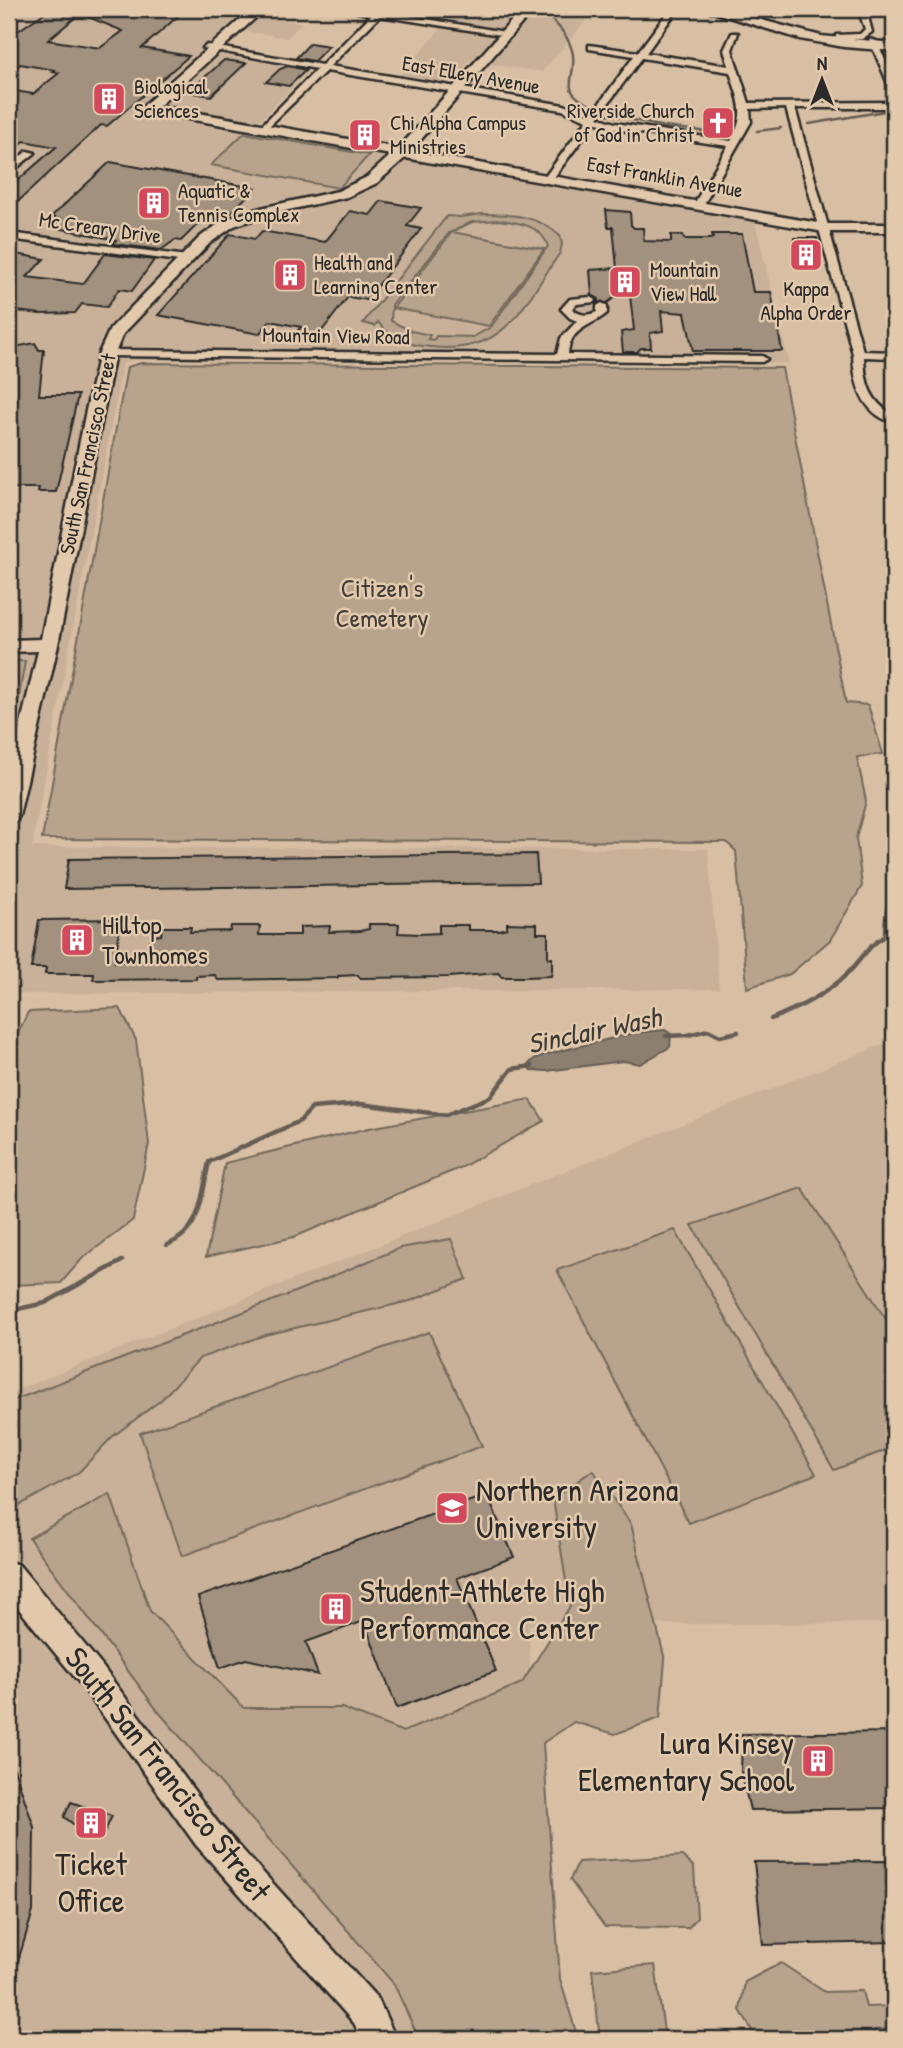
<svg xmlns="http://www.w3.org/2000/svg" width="903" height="2048" viewBox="0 0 903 2048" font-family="'Patrick Hand',sans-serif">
<rect width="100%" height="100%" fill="#d8bfa3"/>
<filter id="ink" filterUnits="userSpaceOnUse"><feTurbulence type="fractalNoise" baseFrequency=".0143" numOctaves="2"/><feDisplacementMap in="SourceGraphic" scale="14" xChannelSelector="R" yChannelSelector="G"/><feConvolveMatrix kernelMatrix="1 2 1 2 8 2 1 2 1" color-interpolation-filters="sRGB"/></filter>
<g filter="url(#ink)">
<g fill="#c8b198">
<path d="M9,9H248L243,14L302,23L287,38L227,28L199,51L309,71L248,132L755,222L789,363L135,360L123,363L32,847L708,849L719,989L17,994L9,1030Z"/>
<path d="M333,9H596L542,72L469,61L452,84L400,75L443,26Z"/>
<path d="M894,1040V1623L529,1625L542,2039H9V1393Z"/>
</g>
<g fill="#b8a48d" stroke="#72685c" stroke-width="2" fill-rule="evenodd">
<path d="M244,133L369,155L339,188L211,165Z"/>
<path d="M483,214C511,214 538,215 560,236L562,244L560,253C522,306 507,356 430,347C410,345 391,340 378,322L375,326L363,323L447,216L460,217ZM498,220C518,222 541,225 548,246L491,327L473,337L436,336L434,340L428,339L430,335L411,331L391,321L392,305L449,233L472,222Z"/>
<path d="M452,232L544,249L489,326L393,308Z"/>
<path d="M141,363L782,368L846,703L868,705L883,754L857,757L866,801L856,838L862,886L830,940L790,974L747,988L736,851L726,842L42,839L127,367Z"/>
<path d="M9,661H25L17,709H9Z"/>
<path d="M120,1008L136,1040L149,1144L133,1220L82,1259L61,1283L9,1285V1063L13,1044L28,1012Z"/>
<path d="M530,1099L544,1121L462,1167L294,1237L206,1257L225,1163L369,1128Z"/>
<path d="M802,1188L894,1332V1447L834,1470L692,1225Z"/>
<path d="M675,1230L816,1474L689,1523L557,1270Z"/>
<path d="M451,1239L467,1279L410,1301L265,1335L200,1358L161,1400L112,1437L79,1472L9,1511V1402L285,1296L400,1248Z"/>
<path d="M429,1332L482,1446L182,1556L140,1433Z"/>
<path d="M593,1470L631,1524L665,1660L660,1718L615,1734L574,1722L543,1743L560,1979L578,2039H419L394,1984L158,1711L29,1538L110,1494L150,1611L244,1708H342L403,1732L522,1683L570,1606L553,1499Z"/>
<path d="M682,1856L694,1867L697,1918L688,1928L605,1927L570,1880L578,1862Z"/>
<path d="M781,1963L825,1992L862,1991L866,2007L894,2006V2029L874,2030L873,2039H757L740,2010L745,1982Z"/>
<path d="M655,1965L665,2039H600L592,1970Z"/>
</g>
<path fill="#8c7f6f" stroke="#655d54" stroke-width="2" d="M665,1030L671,1034L670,1047L640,1064L623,1061L547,1071L531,1070L527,1066L534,1059L544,1055L634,1033Z"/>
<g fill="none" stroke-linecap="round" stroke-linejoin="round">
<g stroke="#655d54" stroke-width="2.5">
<path d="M541,11C556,22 570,36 573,55C576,81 557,90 592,106"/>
<path d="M607,114L664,127L729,134"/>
<path d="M809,124L885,111"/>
<path d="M757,131L781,128"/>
</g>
<g stroke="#655d54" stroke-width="4.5">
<path d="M771,1019C798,1008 826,995 847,974C861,961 867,946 885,936C884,911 893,888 894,863"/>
<path d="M666,1036L688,1035L708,1030L720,1036L738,1032"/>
<path d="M167,1245C203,1230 201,1196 209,1162L300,1121L312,1108L361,1104L446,1115L490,1097L512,1069L532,1066"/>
<path d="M9,1311L45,1303L122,1261"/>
</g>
</g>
<g fill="#a2917e" stroke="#2b2b2b" stroke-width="2">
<path d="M50,9L83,11L48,40L100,48L123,31L88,17L118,12L122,9H186L142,48L189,56L107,126L101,125L9,210V188L56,147L24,141L9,155V90L33,94L59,73L52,72L55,70L20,64L9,73V37Z"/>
<path d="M310,43L329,46L314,61L296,58Z"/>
<path d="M224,60L246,63L211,96L188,92Z"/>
<path d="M288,66L306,70L289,86L266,82L280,69Z"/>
<path d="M110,162L255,188L228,216L216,223L202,220L181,241L175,240L161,250L113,244L116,240L52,227L61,219L51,217Z"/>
<path d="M381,201L421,208L407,226L421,229L367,300L348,297L315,340L293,336L301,327L270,321L259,334L158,315L230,234L255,239L262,231L325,242L350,211L370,215Z"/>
<path d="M606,210L630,212L631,225L634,228H643L644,241L671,242V235H683L684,239H709L713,238L712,234H742L753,292H771L782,351H693L685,313L661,311L663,331L650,333L651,348H641L637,352H623L621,332L634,330L629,287L607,303H598L599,299L592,295L590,270L617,268L613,227H608Z"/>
<path d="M794,238H817L819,258H799Z"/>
<path d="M16,254L44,259L27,277L83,284L105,254L154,260L132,291L119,289L107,307L82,304L75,313L40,314L9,310V260Z"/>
<path d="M35,343L39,350H44L39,395H78L56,492H38L39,488H9V348Z"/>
<path d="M536,854L538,883L64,889L69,859Z"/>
<path d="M121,919L115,962L148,961L151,936L161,935L162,927H191L190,932L230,931L231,926H260L259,935H300V927L330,926L329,932L360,931L369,929V924H399L398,933L420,934L439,933V925H468V930H499L507,928V923L537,924V933H548V958H552V970L551,976L525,977H502L498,973L449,977L360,978L358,975L338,976V978L218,980L215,975L196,976V979L93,980L94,974H45L46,968H31L39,920Z"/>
<path d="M487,1495L514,1557L457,1578L496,1671L397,1708L364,1621L306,1642L318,1675L246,1659L220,1668L198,1597Z"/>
<path d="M894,1732V1808L750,1810L741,1772L742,1734Z"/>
<path d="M9,1760H11L34,1827L33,1911L12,1981L9,1980Z"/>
<path d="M71,1802L112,1816L104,1833L81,1830L64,1817Z"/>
<path d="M894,1861V1942L763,1945L754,1862Z"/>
</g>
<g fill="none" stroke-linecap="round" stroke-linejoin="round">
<defs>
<g id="street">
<path d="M345,9H386L384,12L511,33L507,36L380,16L330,66L564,105L591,115L634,56L589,49V45L638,52L670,9H678L646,53L729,66L724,50L732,33H738L732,50L749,103L894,102V108H795L863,351L894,352V358L864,357C865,384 870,402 894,415V423C862,414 854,384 853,354L786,108L750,109L751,122L704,204L699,207L694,204L728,146L613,129L595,122L552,180L549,181L544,178L587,120L562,110L326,71L264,131L259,128L261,126L317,69L203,48L207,45L322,65L371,15ZM642,58L730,72C739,102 747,112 731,141L615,123L598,117Z"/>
<path d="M858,9H866L872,32L862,39H836V35L860,34L865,29Z"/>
<path d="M869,39L876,41L894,77V89L889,86Z"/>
<path d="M27,151L35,153L9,174V166Z"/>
<path d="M9,233L187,256L192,259L187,262L9,239Z"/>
<path d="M591,297L596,300L595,302L577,304L572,309C580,316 587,316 597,312V306L602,303L607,306V313C591,327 570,327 568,354L762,356L767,359L762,362L107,356L102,353L107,350L557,354L561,338L577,321L570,318L561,309L570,299Z"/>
<path d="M894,520V533L888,529L890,521Z"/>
</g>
<g id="secondary">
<path d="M252,9H265L159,106L399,148L522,9H534L411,151L824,224H894V232H824L405,158L377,183L347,197L270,214L234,226L210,243L123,334L115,353L58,645L19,816L16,821L9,823V774L38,651L9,652V640L41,639L85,415L99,353L110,329L200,237L224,220L261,208L338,191L367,177L391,155L144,111V105Z"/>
<path d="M703,9H721L821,36L894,43V51L844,47L800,39Z"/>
<path d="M9,1562L19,1565L102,1666L218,1823L378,1999L396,2039H362L354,2023L196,1845L82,1686L9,1597Z"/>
</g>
</defs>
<use href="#street" stroke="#2b2b2b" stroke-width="5"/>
<use href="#secondary" stroke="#2b2b2b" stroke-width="5"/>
<use href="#street" fill="#e3c9ab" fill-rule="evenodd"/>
<use href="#secondary" fill="#e3c9ab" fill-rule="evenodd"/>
</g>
</g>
<defs>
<symbol id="building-square" viewBox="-11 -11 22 22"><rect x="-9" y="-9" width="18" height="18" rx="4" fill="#d1495b" stroke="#e3c9ab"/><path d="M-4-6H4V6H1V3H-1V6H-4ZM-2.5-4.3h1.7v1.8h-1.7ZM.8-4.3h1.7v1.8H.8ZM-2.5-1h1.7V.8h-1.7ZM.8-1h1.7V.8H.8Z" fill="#fff"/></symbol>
<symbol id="church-square" viewBox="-11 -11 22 22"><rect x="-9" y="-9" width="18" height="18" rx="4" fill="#d1495b" stroke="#e3c9ab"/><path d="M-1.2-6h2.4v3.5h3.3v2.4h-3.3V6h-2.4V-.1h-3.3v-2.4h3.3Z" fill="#fff"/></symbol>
<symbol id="university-square" viewBox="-11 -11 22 22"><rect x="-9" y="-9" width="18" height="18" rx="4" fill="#d1495b" stroke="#e3c9ab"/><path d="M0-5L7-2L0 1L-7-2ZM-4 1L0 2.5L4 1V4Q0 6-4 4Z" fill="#fff"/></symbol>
</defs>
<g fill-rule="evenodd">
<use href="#building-square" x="90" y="80" width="38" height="38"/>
<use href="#church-square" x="699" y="104" width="38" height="38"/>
<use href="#building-square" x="346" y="116" width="38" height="38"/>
<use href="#building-square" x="135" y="184" width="38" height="38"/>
<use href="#building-square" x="787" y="236" width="38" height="38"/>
<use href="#building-square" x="271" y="256" width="38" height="38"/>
<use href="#building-square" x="606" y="263" width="38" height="38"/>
<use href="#building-square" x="58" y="921" width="38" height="38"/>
<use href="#university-square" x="433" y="1489" width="38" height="38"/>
<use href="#building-square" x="317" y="1590" width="38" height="38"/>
<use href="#building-square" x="799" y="1742" width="38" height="38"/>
<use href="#building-square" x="72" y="1804" width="38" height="38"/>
</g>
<g text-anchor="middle" stroke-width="5" stroke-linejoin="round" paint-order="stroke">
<g font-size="21" fill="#2b2b2b" stroke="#e3c9ab">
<text transform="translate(471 75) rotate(10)" y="7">East Ellery Avenue</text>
<text transform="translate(665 177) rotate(10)" y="7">East Franklin Avenue</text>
<text transform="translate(100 228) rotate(8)" y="7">Mc Creary Drive</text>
<text transform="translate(336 336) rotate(1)" y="7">Mountain View Road</text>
<text transform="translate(88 454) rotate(-78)" y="7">South San Francisco Street</text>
</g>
<g font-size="21" fill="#2b2b2b" stroke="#e3c9ab" text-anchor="start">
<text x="134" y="94">Biological<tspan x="134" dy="24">Sciences</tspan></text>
<text x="694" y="118" text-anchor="end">Riverside Church<tspan x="694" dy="24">of God in Christ</tspan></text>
<text x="390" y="130">Chi Alpha Campus<tspan x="390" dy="24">Ministries</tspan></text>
<text x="178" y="198">Aquatic &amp;<tspan x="178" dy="24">Tennis Complex</tspan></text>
<text x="314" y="270">Health and<tspan x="314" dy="24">Learning Center</tspan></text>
<text x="650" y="277">Mountain<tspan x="650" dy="24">View Hall</tspan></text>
<text x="806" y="296" text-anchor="middle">Kappa<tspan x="806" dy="24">Alpha Order</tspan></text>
</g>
<g font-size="26" fill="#403d3a" stroke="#e3c9ab">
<text x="382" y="597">Citizen's<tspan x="382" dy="30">Cemetery</tspan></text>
</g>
<g font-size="26" fill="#2b2b2b" stroke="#e3c9ab" text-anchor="start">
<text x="102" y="934">Hilltop<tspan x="102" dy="30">Townhomes</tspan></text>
</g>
<g font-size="28" font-style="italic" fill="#3e3c39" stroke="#e3c9ab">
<text transform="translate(594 1030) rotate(-12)" y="10">Sinclair Wash</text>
</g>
<g font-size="32" fill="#2b2b2b" stroke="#e3c9ab" text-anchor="start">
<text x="476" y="1501">Northern Arizona<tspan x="476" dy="37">University</tspan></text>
<text x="360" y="1602">Student-Athlete High<tspan x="360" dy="37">Performance Center</tspan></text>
<text x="794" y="1754" text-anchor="end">Lura Kinsey<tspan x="794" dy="37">Elementary School</tspan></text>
<text x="91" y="1875" text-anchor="middle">Ticket<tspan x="91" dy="37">Office</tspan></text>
</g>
<g font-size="32" fill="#2b2b2b" stroke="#e3c9ab">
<text transform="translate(168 1774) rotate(52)" y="11">South San Francisco Street</text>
</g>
</g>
<rect width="903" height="2048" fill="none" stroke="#e3c9ab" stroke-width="35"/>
<rect x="18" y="18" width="868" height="2013" fill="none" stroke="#2b2b2b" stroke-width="2.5" filter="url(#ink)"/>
<g transform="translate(822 80)" stroke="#e3c9ab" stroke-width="5" paint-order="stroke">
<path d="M0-5L12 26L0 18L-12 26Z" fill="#2b2b2b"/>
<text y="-10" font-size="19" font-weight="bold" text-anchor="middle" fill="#2b2b2b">N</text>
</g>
</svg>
